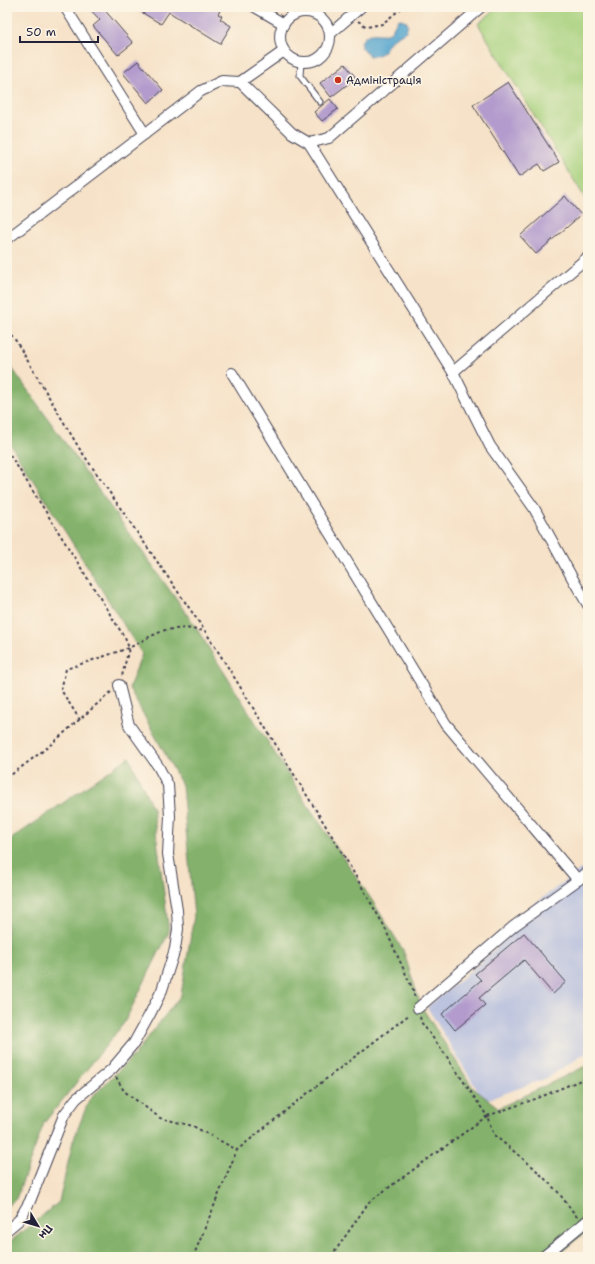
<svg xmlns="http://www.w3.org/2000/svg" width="595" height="1264" viewBox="0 0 595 1264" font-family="'Shantell Sans',sans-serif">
<rect width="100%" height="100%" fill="#fcf5e5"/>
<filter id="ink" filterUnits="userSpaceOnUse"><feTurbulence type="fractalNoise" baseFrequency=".025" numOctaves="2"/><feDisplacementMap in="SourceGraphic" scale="8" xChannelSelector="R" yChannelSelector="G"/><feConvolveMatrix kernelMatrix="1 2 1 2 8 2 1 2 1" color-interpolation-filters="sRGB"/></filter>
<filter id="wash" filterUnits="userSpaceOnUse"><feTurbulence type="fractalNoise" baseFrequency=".012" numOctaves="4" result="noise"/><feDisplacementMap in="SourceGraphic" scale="16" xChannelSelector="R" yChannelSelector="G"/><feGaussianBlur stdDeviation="0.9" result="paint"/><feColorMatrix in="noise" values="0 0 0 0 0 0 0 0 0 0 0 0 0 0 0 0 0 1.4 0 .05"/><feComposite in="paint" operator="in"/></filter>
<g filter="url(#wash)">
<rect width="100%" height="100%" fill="#f6e2c8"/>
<path fill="#bcc3de" d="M588,864V1052L547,1078L484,1101L427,1007L464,977L520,926L517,917Z"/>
<path fill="#a6d07c" stroke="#64795c" d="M498,7H588V203L478,24Z"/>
<g fill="#84b26c" stroke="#536a54">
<path d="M7,361L193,623L305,801L373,902L403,950L421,1006L473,1088L499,1108L588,1065V1230L555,1257H7V1244L59,1202L73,1141L89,1100L135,1054L181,995L194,916L182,785L129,688L142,654L7,439Z"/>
<path d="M129,757L153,809L169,932L124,1023L44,1123L16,1199L7,1206V842Z"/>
</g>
<path fill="#52a4cd" stroke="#3a6384" d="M401,19L406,21L408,25L406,31C402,34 398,35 394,38C384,46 386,57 369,56V54L366,53L361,46L363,43L361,42C368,30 376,35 388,34L392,30L397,20Z"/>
<g id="blocks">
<g fill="#b39ccd">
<path d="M88,7H102L133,43L118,55L93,26L100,20Z"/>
<path d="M133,7H213L220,11L218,14L222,16L220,19L231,26L220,44L169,12L161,24Z"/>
<path d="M138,61L163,90L148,103L123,73Z"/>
<path d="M345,64L356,78L331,97L320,83Z"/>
<path d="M508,82L559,162L544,171L539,164L519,177L473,105Z"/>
<path d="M330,99L338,109L322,121L314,112Z"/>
<path d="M565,196L581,215L536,254L520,236Z"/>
<path d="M524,933L566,982L553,994L524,960L479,998L485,1005L455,1030L442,1014L481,980L475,974Z"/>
</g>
</g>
</g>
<g filter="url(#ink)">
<use href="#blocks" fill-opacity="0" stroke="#423f50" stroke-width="1"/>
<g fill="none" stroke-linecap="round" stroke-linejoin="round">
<defs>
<path id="lane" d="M301,62L300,76L320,102"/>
<g id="street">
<path d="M65,7L145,134"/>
<path d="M255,7L284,24"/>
<circle cx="305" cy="37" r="25"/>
<path d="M330,34L361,7"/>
<path d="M240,82L292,133L309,143L329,138L481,7"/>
<path d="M309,143L453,372L490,446L534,508L575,583L588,605"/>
<path d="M7,239L201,91L222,81L240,82L284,51"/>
<path d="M453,372L588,257"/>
<path d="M232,373L446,724L578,880"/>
<path d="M418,1008L514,926L578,880L588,872"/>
<path d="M7,1230L19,1220L30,1201L64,1115L76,1099L112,1069L134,1043L150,1014L162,990L175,949L178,929L177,910L168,854L170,816L168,785L158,766L129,725L119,685"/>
<path d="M543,1257L588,1220"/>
</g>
</defs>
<use href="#lane" stroke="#423f50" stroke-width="7"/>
<use href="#street" stroke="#423f50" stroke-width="12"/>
<g stroke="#423f50" stroke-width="2" stroke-dasharray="3 3" stroke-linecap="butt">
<path d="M358,21L367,27L382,24L403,7"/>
<path d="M7,330L16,341L79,448L205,631L231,672L343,854L383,924L413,990L415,999"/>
<path d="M7,450L125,638L129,648L122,676"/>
<path d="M583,576L588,572"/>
<path d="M80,720L61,690L66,669L129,648L149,637L165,630L185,628L205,631"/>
<path d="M7,778L48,747L111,692"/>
<path d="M116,1077L124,1091L160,1118L193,1126L237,1150"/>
<path d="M577,1217L558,1192L533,1167L494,1135L487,1116L538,1098L588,1077"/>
<path d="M193,1257L237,1150L304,1096L410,1014"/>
<path d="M331,1257L369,1202L487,1116L445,1054L421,1022L420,1016"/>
</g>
<use href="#lane" stroke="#fff" stroke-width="5"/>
<use href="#street" stroke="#fff" stroke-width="10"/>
</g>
</g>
<circle fill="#c8321e" stroke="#fcf5e5" stroke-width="1.5" cx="338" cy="80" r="4"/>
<g text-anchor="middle" stroke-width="3.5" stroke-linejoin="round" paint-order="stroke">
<g font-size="11" fill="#22223b" stroke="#fcf5e5" text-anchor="start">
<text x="346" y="84">Адміністрація</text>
</g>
</g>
<rect width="595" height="1264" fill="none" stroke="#fcf5e5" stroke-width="24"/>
<g transform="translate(38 1226) rotate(128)" stroke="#fcf5e5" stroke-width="3" paint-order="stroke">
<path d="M0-3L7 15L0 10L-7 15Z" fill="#22223b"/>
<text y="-6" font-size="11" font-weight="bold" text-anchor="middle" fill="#22223b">Пн</text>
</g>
<path d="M20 36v6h78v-6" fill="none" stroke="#22223b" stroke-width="2"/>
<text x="26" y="36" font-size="12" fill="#22223b" stroke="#fcf5e5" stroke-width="3" paint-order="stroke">50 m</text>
</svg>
